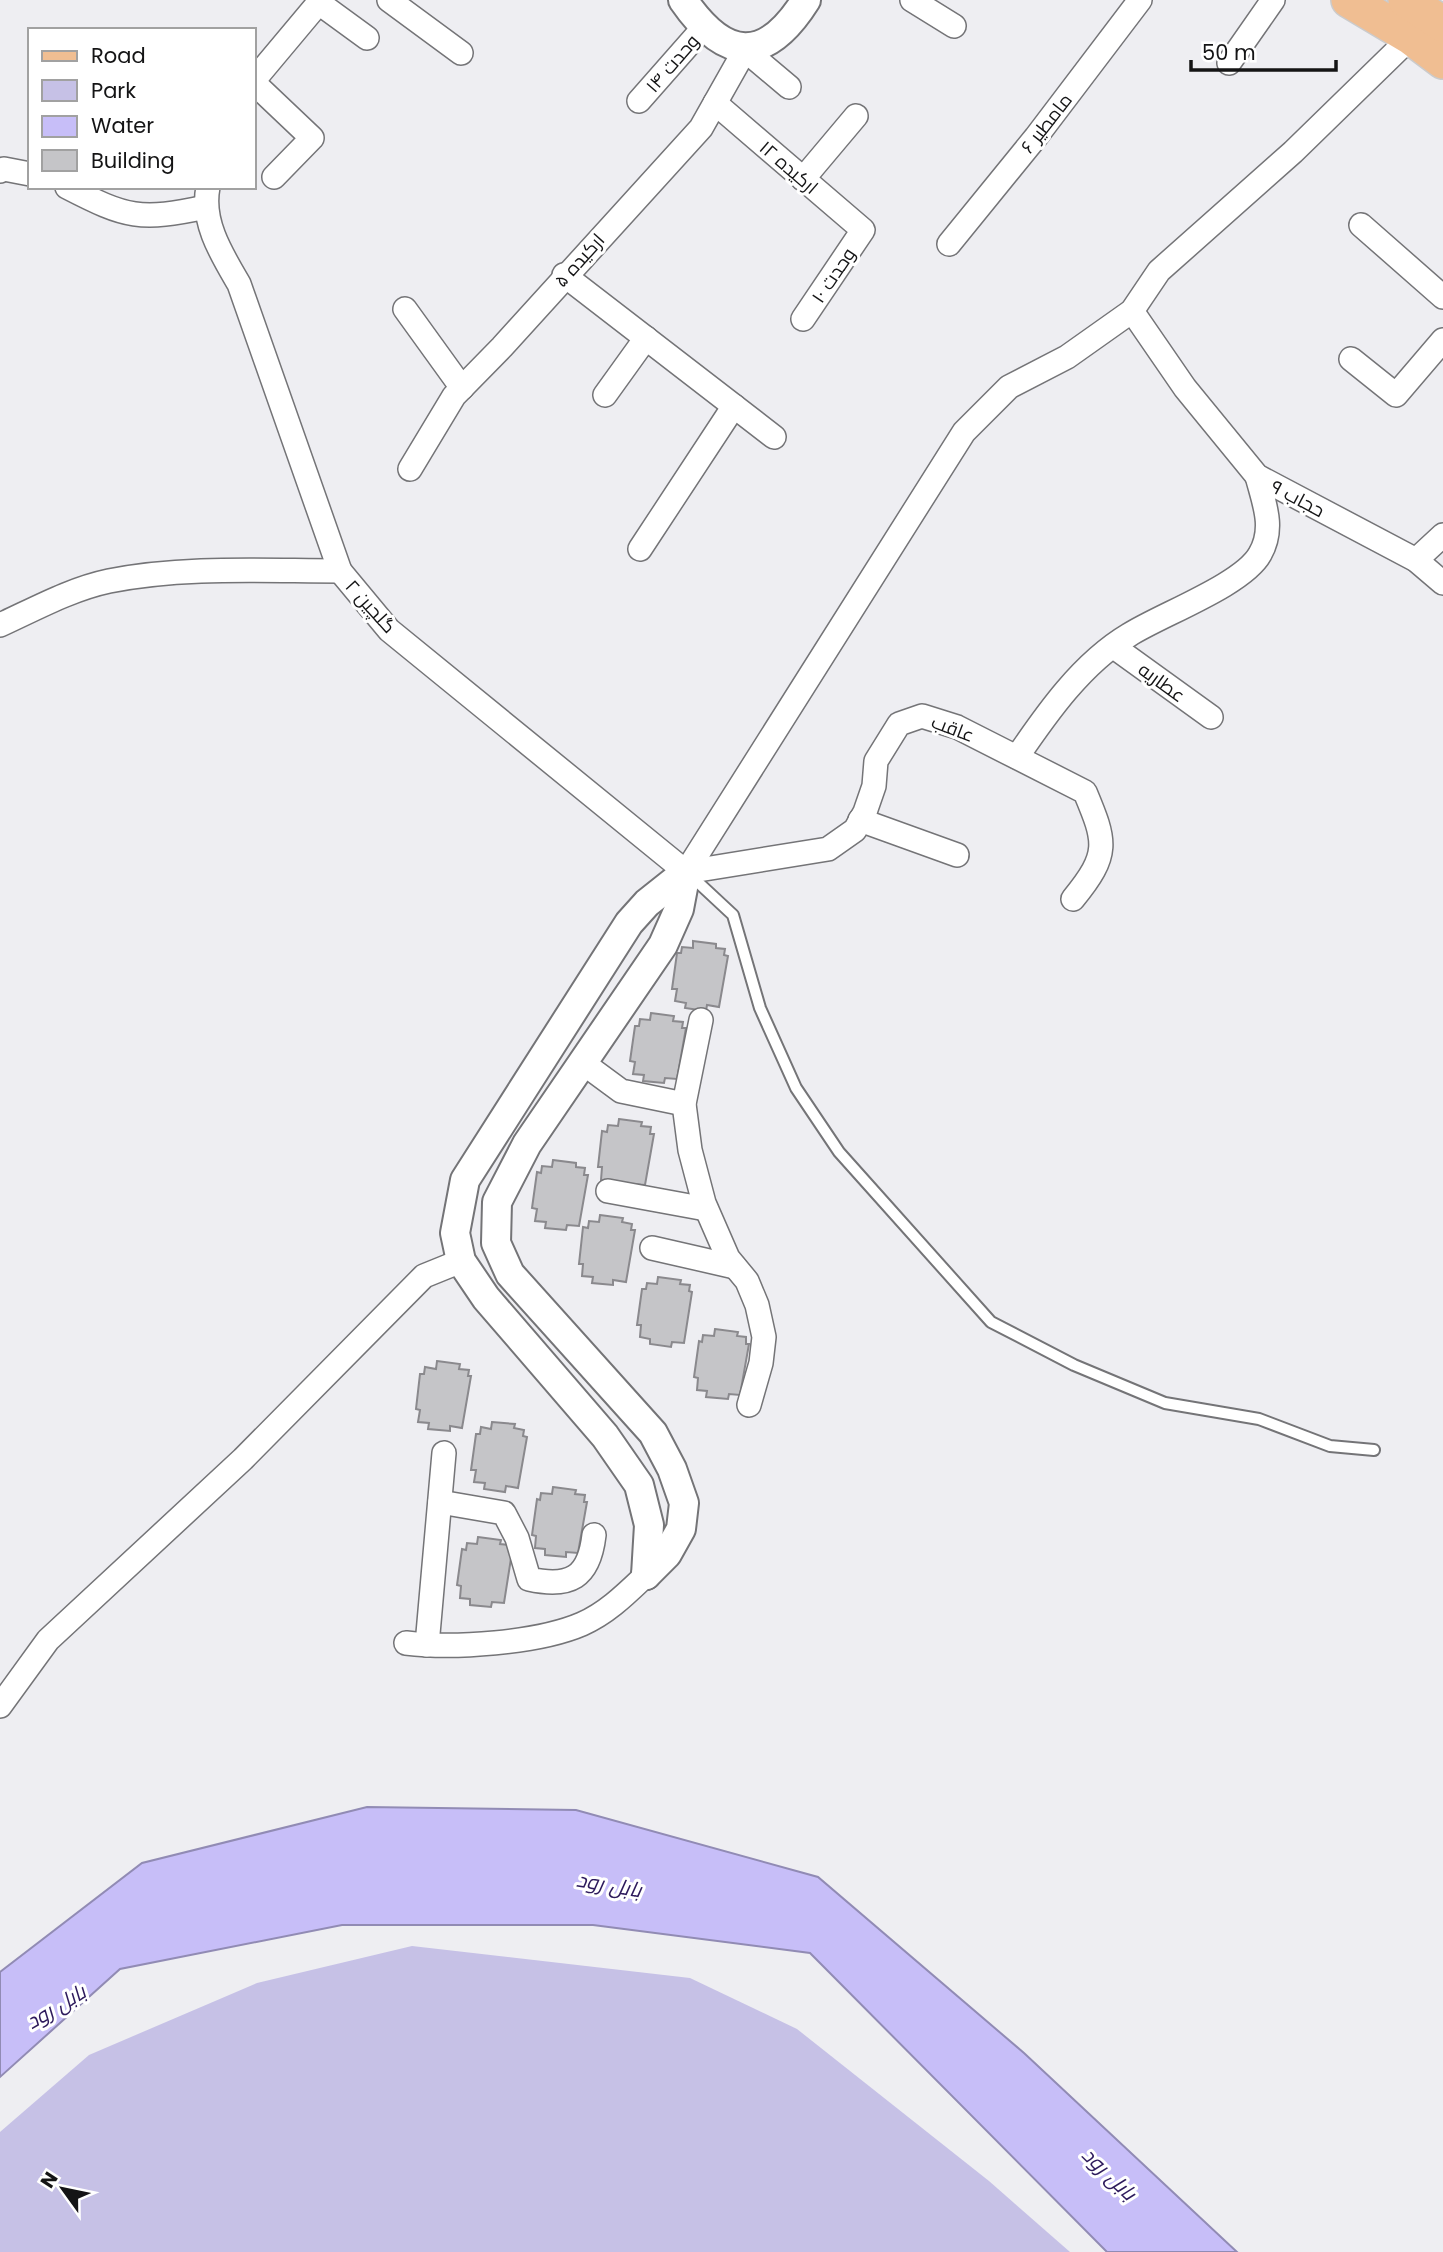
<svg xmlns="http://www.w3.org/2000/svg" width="1443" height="2252" viewBox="0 0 1443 2252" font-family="Poppins,Cairo,sans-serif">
<rect width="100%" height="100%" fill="#eeeef2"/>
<path fill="#c6c1e6" d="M412,1946L690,1978L797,2029L989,2181L1070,2252H0V2132L89,2055L257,1983Z"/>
<path fill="#c7bef8" stroke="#918bb4" stroke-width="2" d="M367,1807L576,1810L818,1877L1024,2053L1237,2252H1107L810,1953L593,1925H342L120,1969L0,2077V1972L142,1863Z"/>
<g fill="#c5c5c8" stroke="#8a898d" stroke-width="2">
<path d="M693,941L716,944V948L725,949L724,955L728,956L719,1007L707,1005L706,1011L685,1008L686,1003L675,1001L677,989H672L677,953H681L682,947L693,948Z"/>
<path d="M651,1013L674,1016L673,1021L683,1022L682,1028H686L677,1079L665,1078L664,1083L643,1081L644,1075L633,1074L635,1062L630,1061L635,1026H639L640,1019L650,1020Z"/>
<path d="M619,1119L642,1122L641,1126L651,1127L650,1134H654L645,1185L633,1184L632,1189L601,1180L602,1167H598L602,1131L607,1132L608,1125L618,1126Z"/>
<path d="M553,1160L576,1163V1167L585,1168L584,1175H588L579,1226L567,1225L566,1230L545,1228L546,1222L535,1221L537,1209L532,1208L537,1172L541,1173L542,1166L552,1167Z"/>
<path d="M600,1215L623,1218L622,1222L632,1224L631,1230H635L626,1282L613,1280V1285L592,1283L593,1277L582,1276L583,1264H579L583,1227L588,1228L589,1221L599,1222Z"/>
<path d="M658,1277L681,1280L680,1284L690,1285L689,1291L692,1292L684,1343L672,1342L671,1347L650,1344V1339L640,1337L641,1325H637L642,1289H646L647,1283L657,1284Z"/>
<path d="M715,1329L738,1332L737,1336L746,1337V1344H749L740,1395L729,1394L728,1399L706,1397L707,1391L697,1390L698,1378L694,1377L699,1341L702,1342L703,1335L714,1336Z"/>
<path d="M437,1361L460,1364L459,1369L469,1370L468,1376H471L462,1428L450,1426V1431L428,1429L429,1423L418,1422L420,1410L416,1409L420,1374H424L425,1367L436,1369Z"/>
<path d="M492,1422L515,1424L514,1428L524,1430L523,1436L527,1437L518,1488L506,1486L505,1492L484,1489L485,1483L474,1482L476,1470H471L476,1434H480L481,1427L491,1429Z"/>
<path d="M553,1487L576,1490L575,1494L585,1495L584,1502H587L578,1553L566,1552V1557L545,1555V1549L535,1548L536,1536L532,1535L537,1499L540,1500L541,1493L552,1494Z"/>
<path d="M478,1537L501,1540L500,1544L510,1545L509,1552H512L504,1603L492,1602L491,1607L470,1605V1599L460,1598L461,1586L457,1585L462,1549L466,1550L467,1543L477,1544Z"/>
</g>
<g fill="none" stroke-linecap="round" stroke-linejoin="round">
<defs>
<path id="service" d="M689,874L733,915L760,1008L796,1088L839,1152L991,1322L1074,1365L1165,1403L1259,1419L1330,1446L1374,1450"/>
<g id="minor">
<path d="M389,0L461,53"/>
<path d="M912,0L954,26"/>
<path d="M319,3L367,38"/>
<path d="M1229,63L1273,0"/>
<path d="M254,80L321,0"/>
<path d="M254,83L312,138L274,177"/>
<path d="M639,101L705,26"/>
<path d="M715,103L863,230L803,319"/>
<path d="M0,171L4,169L30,174"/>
<path d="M803,179L856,116"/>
<path d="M67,187C127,218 140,221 206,207"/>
<path d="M208,187C201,222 222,255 239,284L340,571L389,630L686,872"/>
<path d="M1361,225L1443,297"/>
<path d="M949,244L1036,137L1140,0"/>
<path d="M564,275L774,437"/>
<path d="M405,309L462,388"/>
<path d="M1132,311L1185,388L1257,476L1416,560L1443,583"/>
<path d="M1351,359L1396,395L1443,340"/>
<path d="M605,395L646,338"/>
<path d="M410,469L454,396L502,347L701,128L745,50L789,87"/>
<path d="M640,549L734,406"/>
<path d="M1416,560L1443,535"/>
<path d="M0,625C35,609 71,589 109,581C184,566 264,571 340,571"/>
<path d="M1114,647L1211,717"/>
<path d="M1017,757C1047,713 1082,663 1129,635C1160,615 1243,585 1260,554C1275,528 1264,503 1257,476"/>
<path d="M860,820L957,855"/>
<path d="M686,872L964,432L1009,387L1067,357L1132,311L1159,271L1293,152L1411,37"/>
<path d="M686,872L828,849L855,830L865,812L874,786L876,761L899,724L922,716L957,727L1085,792C1106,842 1110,854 1073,899"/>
<path d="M701,1020L684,1104L690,1150L704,1203L728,1258L747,1281L757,1305L764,1337L761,1363L749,1405"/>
<path d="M583,1063L621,1091L684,1104"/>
<path d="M608,1191L706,1209"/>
<path d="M652,1248L735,1267"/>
<path d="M440,1502L504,1513L517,1538L529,1579C570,1588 589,1578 594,1535"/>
<path d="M406,1643C453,1649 538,1643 582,1624C607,1613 626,1594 646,1575"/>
<path d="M427,1645L444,1453"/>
<path d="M0,1706L48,1640L243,1459L424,1276L461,1261"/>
</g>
<g id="tertiary">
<path d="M683,0C725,61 765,65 806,0"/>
<path d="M646,1575L649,1525L639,1485L605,1436L486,1298L461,1261L455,1233L465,1180L629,923L647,903L686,872"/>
<path d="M646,1575L667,1554L681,1529L684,1503L672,1469L653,1433L510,1274L496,1243L497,1202L527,1144L663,945L679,909L686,872"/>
</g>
<g id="primary">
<path d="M1349,0L1411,37L1443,61"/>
<path d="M1406,0L1443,24"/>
</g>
</defs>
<use href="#service" stroke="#747477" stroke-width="14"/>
<use href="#minor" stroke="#747477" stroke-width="26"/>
<use href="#tertiary" stroke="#747477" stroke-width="32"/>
<use href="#primary" stroke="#cbcbcc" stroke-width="38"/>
<use href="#service" stroke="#fff" stroke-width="10"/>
<use href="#minor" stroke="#fff" stroke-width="23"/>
<use href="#tertiary" stroke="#fff" stroke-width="28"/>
<use href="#primary" stroke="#f0be92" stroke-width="35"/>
</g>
<g text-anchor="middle" stroke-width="6" stroke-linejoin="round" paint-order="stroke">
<g font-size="19" fill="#141415" stroke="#fff">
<text transform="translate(672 63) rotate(-49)" y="7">وحدت ۱۴</text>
<text transform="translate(1046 123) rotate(-52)" y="7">مامطیر ۶</text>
<text transform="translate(789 167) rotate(41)" y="7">ارکیده ۱۲</text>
<text transform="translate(579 260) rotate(-48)" y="7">ارکیده ۵</text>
<text transform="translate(833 275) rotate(-56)" y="7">وحدت ۱۰</text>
<text transform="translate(1298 498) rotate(28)" y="7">حجاب ۹</text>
<text transform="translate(371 606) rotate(48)" y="7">گلچین ۲</text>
<text transform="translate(1162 682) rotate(36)" y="7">عطاریه</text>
<text transform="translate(953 728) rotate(21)" y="7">عاقب</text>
</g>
<g font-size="21" font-style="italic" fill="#2d1a5c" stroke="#fff">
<text transform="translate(609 1885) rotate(10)" y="7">بابل رود</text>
<text transform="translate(56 2007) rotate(-31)" y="7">بابل رود</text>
<text transform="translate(1109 2174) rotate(44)" y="7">بابل رود</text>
</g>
</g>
<rect x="28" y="28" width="228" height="161" fill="#ffffff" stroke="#a1a1a1" stroke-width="2"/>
<rect x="42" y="51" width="35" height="10" fill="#f0be92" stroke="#a1a1a1" stroke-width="2"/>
<text x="91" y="63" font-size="21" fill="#141415">Road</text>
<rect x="42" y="80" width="35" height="21" fill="#c6c1e6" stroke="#a1a1a1" stroke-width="2"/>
<text x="91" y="98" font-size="21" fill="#141415">Park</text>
<rect x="42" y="116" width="35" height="21" fill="#c7bef8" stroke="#a1a1a1" stroke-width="2"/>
<text x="91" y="133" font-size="21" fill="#141415">Water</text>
<rect x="42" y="150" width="35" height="21" fill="#c5c5c8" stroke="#a1a1a1" stroke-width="2"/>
<text x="91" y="168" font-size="21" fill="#141415">Building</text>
<g transform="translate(63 2189) rotate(303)" stroke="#ffffff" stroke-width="5" paint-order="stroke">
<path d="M0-5L12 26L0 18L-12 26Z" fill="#141415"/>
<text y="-10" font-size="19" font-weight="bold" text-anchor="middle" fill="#141415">N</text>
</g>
<path d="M1191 60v10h145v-10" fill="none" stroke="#141415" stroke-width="3.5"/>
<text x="1202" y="60" font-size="21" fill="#141415" stroke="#ffffff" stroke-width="5" paint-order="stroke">50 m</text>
</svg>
